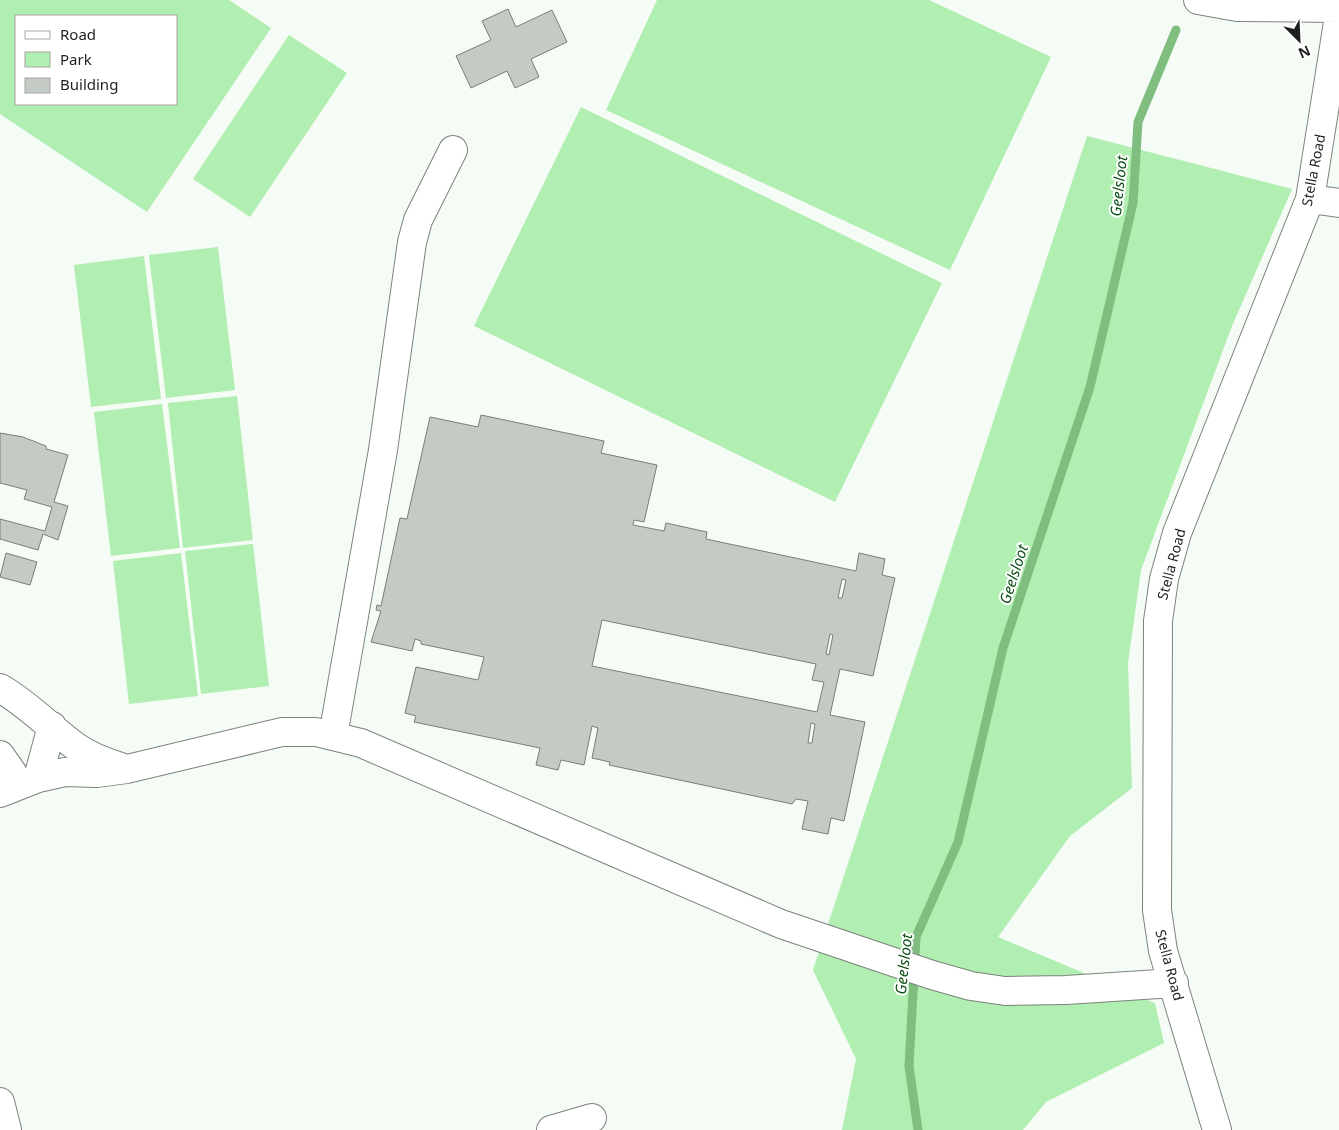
<svg xmlns="http://www.w3.org/2000/svg" width="1339" height="1130" font-family="'Noto Sans',sans-serif">
	<style>
		.green { fill: #b1eeb1; fill-rule: evenodd }
		.lines { fill: none; stroke-linecap: round; stroke-linejoin: round }
		.stream { stroke: #80be80; stroke-width: 9 }
		.building { fill: #c4cac4; stroke: #797e78; fill-rule: evenodd }
		.minor-casing { stroke: #7c827c; stroke-width: 30 }
		.minor { stroke: #fff; stroke-width: 28 }
		.labels { text-anchor: middle; dominant-baseline: central; stroke-width: 4; stroke-linejoin: round; paint-order: stroke }
		.street-label { font-size: 14px; fill: #1e201e; stroke: #fff }
		.water-label { font-size: 15px; font-style: italic; fill: #0a4f14; stroke: #fff }
	</style>
	<rect width="100%" height="100%" fill="#f5fbf5"/>
	<path class="green" d="M0,0H229L271,28L147,212L0,114ZM16,16H176V104H16Z
		M657,0H929L1051,57L950,270L606,110Z
		M289,35L347,73L250,217L193,179Z
		M581,107L942,283L835,502L474,326Z
		M1087,136L1292,189L1232,326L1141,570L1128,663L1132,788L1070,836L998,937L1155,1003L1164,1043L1046,1102L1023,1130H842L856,1059L813,970Z
		M218,247L235,390L166,398L149,255Z
		M144,256L161,399L91,407L74,265Z
		M237,396L253,540L183,548L168,403Z
		M162,404L180,548L111,556L94,412Z
		M253,544L269,686L201,694L185,551Z
		M181,553L198,696L129,704L113,561Z"/>
	<g class="lines">
		<path class="stream" d="M918,1130L909,1066L916,937L958,842L1003,648L1090,387L1133,203L1138,122L1176,30"/>
	</g>
	<path class="building" d="M508,9L516,27L552,10L567,42L531,59L539,77L515,88L507,71L471,88L456,56L491,40L482,21Z
		M481,415L604,441L601,453L657,465L644,522L634,520L633,525L664,531L666,523L707,532L706,539L856,571L859,553L885,559L882,575L895,578L873,676L840,669L830,715L865,722L844,821L831,818L828,834L802,829L808,801L796,799L792,804L609,765L610,762L592,758L598,728L592,726L584,765L561,760L558,770L536,765L540,748L414,722L416,716L405,713L416,667L478,680L484,657L421,644V641L415,639L412,651L371,642L381,611L376,610L377,605L381,606L400,518L407,519L430,417L478,427ZM842,579L846,580L842,598H838ZM602,620L816,664L812,680L824,682L817,712L592,666ZM830,634L833,635L829,655L826,654ZM811,723L815,724L812,743H808Z
		M0,433L23,437L46,446V449L68,455L54,502L68,506L58,540L43,534L38,550L0,539V519L45,531L52,507L24,499L27,490L0,483Z
		M6,553L37,562L30,585L0,577Z"/>
	<g class="lines">
		<defs>
			<path id="minor" d="M1198,0L1237,7L1339,8
				M1310,199L1339,203
				M0,688C28,704 49,727 75,746C89,756 105,762 121,767
				M333,736L383,450L412,242L418,220L453,150
				M0,755L12,772L18,786
				M38,778L65,772L97,773L127,769L282,732H316L361,743L781,924L932,975L971,986L1005,991L1066,990L1174,983
				M0,793L38,778L52,726
				M0,1102L7,1130
				M551,1130L592,1118
				M1217,1130L1163,951L1157,910L1158,621L1164,579L1177,533L1310,199L1339,16"/>
		</defs>
		<use href="#minor" class="minor-casing"/>
		<use href="#minor" class="minor"/>
	</g>
	<g class="labels">
		<g class="street-label">
			<text transform="translate(1313 170) rotate(-79)">Stella Road</text>
			<text transform="translate(1171 564) rotate(-75)">Stella Road</text>
			<text transform="translate(1170 965) rotate(75)">Stella Road</text>
		</g>
		<g class="water-label">
			<text transform="translate(1118 186) rotate(-84)">Geelsloot</text>
			<text transform="translate(1013 574) rotate(-72)">Geelsloot</text>
			<text transform="translate(903 964) rotate(-84)">Geelsloot</text>
		</g>
	</g>
	<rect x="15" y="15" width="162" height="90" fill="#ffffff" stroke="#a5a6a5"/>
	<rect x="25" y="31" width="25" height="8" fill="#ffffff" stroke="#a5a6a5"/>
	<text x="60" y="40" font-size="15" fill="#1e201e">Road</text>
	<rect x="25" y="52" width="25" height="15" fill="#b1eeb1" stroke="#a5a6a5"/>
	<text x="60" y="65" font-size="15" fill="#1e201e">Park</text>
	<rect x="25" y="78" width="25" height="15" fill="#c4cac4" stroke="#a5a6a5"/>
	<text x="60" y="90" font-size="15" fill="#1e201e">Building</text>
	<g transform="translate(1299 40) rotate(156)" stroke="#ffffff" stroke-width="4" paint-order="stroke">
	<path d="M0-4L9 19L0 12L-9 19Z" fill="#1e201e"/>
	<text y="-8" font-size="14" font-weight="bold" text-anchor="middle" fill="#1e201e">N</text>
	</g>
</svg>
